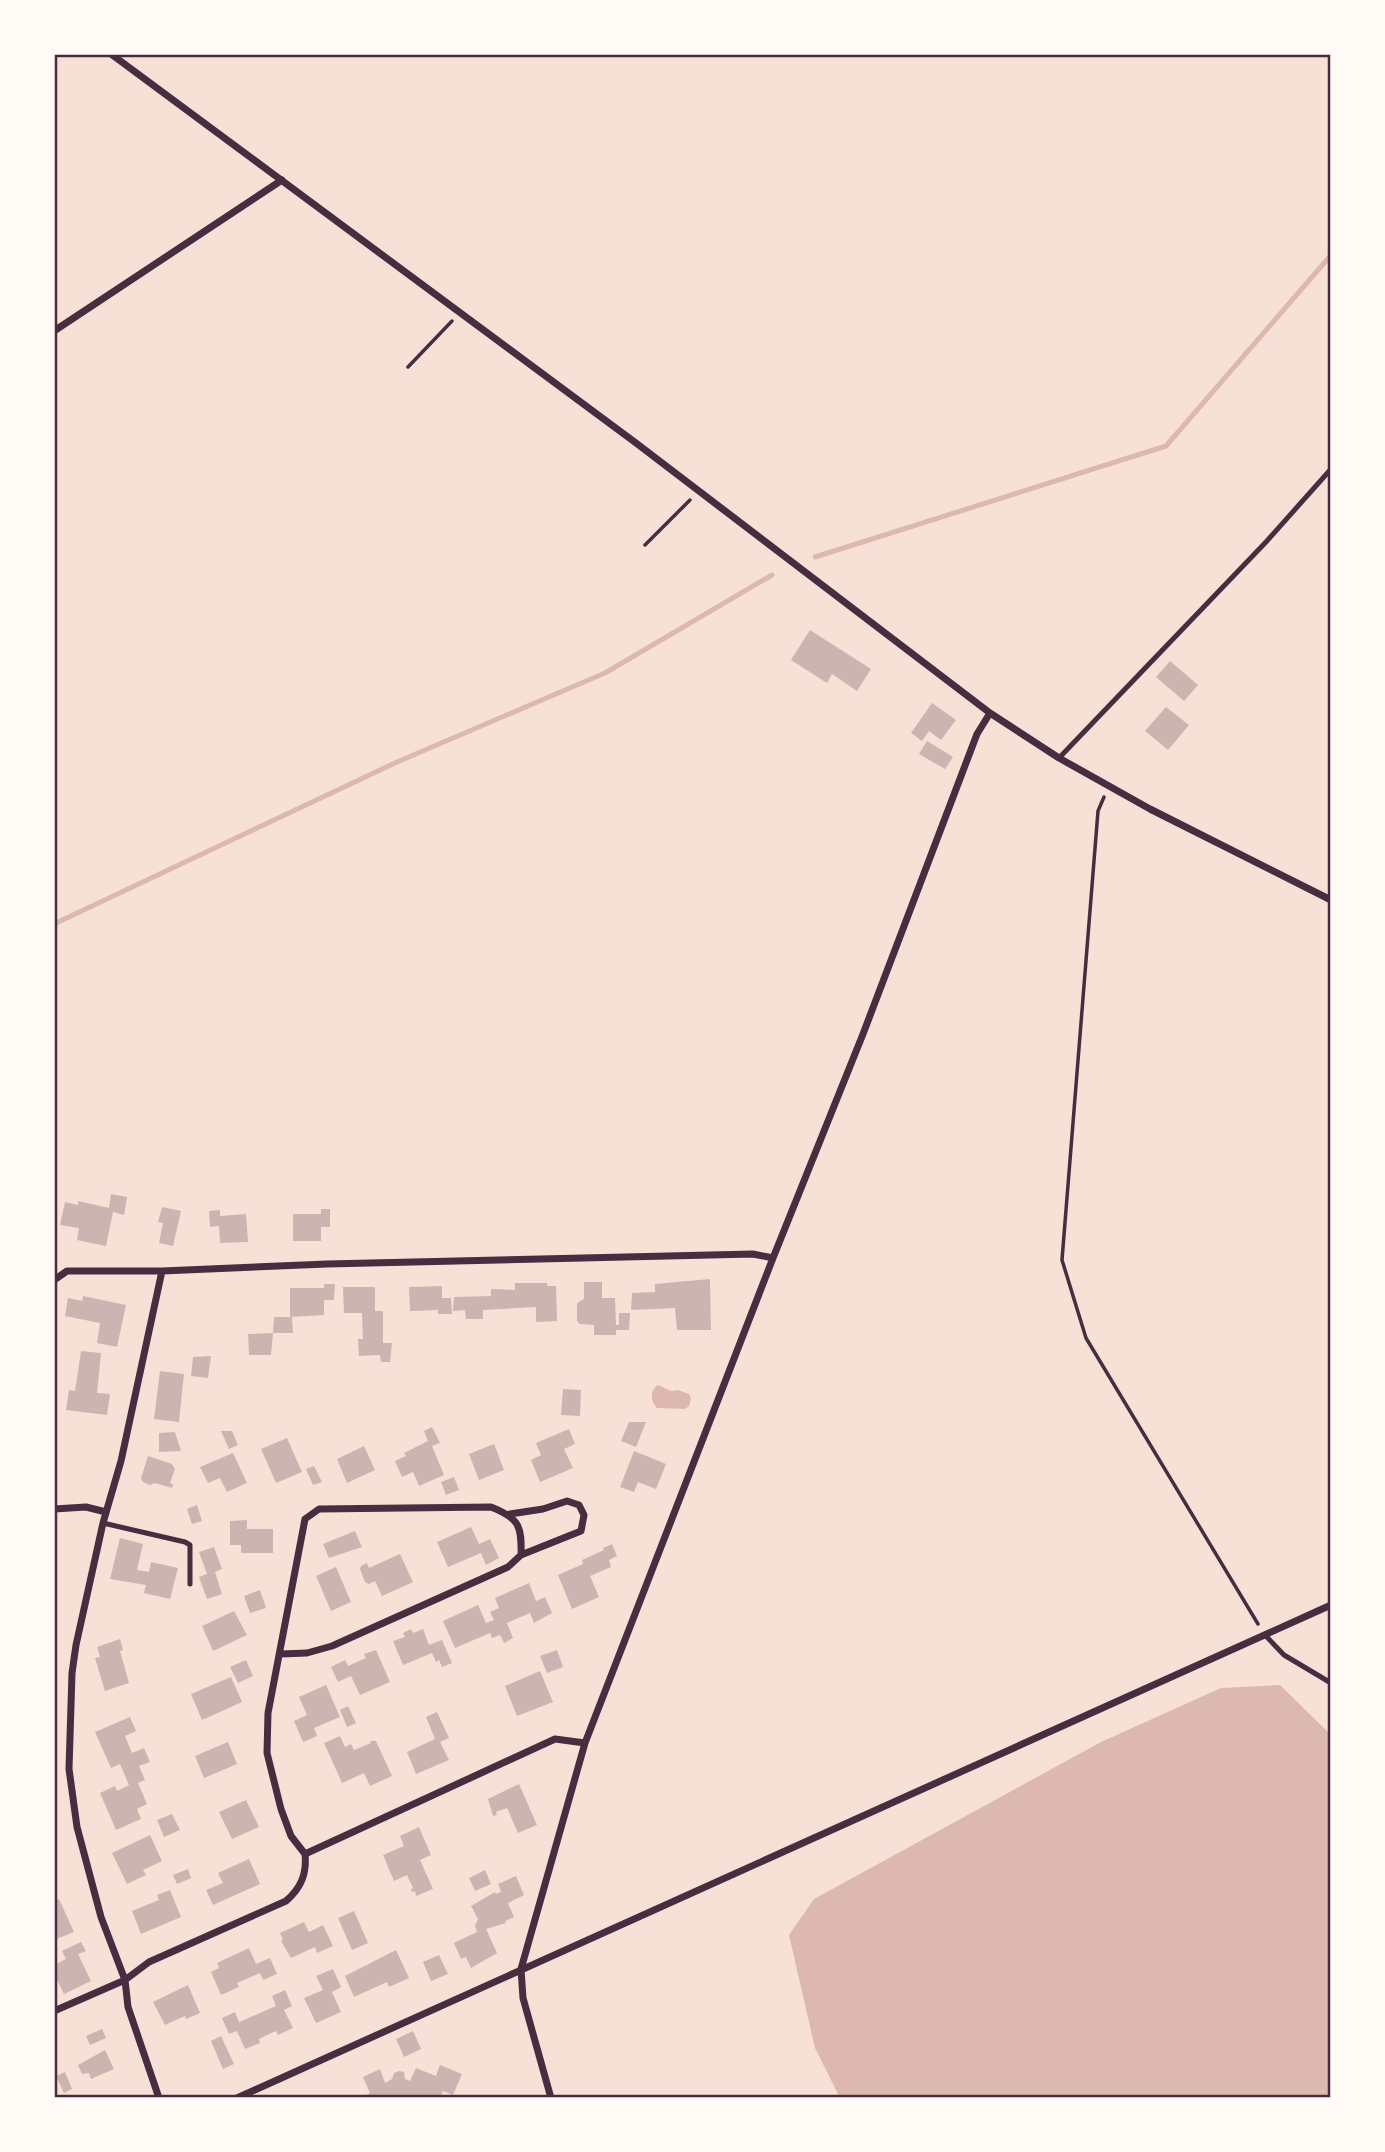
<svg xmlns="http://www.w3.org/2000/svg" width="1385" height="2152" font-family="'Work Sans',sans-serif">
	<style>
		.water { fill: #dcb8b0 }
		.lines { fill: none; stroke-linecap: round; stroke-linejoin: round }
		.stream { stroke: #dcb8b0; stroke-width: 5 }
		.building { fill: #ccb4b1 }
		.path { stroke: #4a2c40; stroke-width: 3.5 }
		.service { stroke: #4a2c40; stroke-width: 5 }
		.minor { stroke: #4a2c40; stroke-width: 7 }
		.neatline { fill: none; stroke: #4a2c40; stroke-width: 2.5 }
	</style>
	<rect width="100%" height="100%" fill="#f7e1d7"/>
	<path class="water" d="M658,1385L671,1391L678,1390L689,1394L691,1398L689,1406L685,1409L657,1408C650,1401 650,1390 658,1385Z
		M1280,1685L1329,1733L1331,1745V2098H840L815,2048L789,1935L814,1899L1101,1742L1221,1688Z"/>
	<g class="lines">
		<path class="stream" d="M815,557L1166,446L1331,255
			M54,924L397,762L605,673L772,575"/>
	</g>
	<path class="building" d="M810,630L871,669L857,691L832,674L827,683L791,660Z
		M1170,661L1198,685L1184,701L1156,677Z
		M932,703L956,720L941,740L929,731L922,741L911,733Z
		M1166,707L1189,725L1168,750L1145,731Z
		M927,741L953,757L945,769L919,754Z
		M111,1194L127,1197L124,1215L113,1212L106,1246L77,1240L79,1228L60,1225L65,1202L78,1205V1201L109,1208Z
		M162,1207L181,1211L173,1246L159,1243L163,1223L158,1222Z
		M321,1209H330V1227H321V1241H293V1214H321Z
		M220,1210V1216L246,1214L248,1242L220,1243L219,1226L210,1227L209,1211Z
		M710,1279L711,1330H677L675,1308L631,1310L632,1293L655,1292V1284Z
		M584,1282H602V1298H615L616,1325H619V1313H630L629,1330H616V1335H594V1325L580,1324L577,1321V1303L584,1299Z
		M515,1283H547V1286H556L557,1321L536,1322V1307L483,1310V1319H466L465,1310L453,1311L454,1297L491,1296V1289L515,1290Z
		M324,1284H335L334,1300H324V1315L290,1317V1288H324Z
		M442,1286V1298H451L452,1314H438V1310L410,1311L409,1287Z
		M343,1287H375V1311H383V1343H392L390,1362H381L380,1355L359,1356L358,1339H363L362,1313H344Z
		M83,1296L126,1305L117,1347L97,1343L100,1323L65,1316L68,1298L82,1301Z
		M274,1317H292L293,1333H273L271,1355H249L248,1334L273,1333Z
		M81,1351L101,1353L97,1393L110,1394L107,1415L66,1410L69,1390L75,1391Z
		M211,1356L208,1378L191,1376L193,1357Z
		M160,1371L184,1374L179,1422L154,1419Z
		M563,1389L581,1390L580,1416L561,1415Z
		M629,1422H646L636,1447L621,1441Z
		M432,1427L440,1443L432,1446L444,1475L419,1486L413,1472L402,1477L395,1461L406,1456L404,1453L428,1441L424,1431Z
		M569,1429L575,1444L564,1449L573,1468L540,1482L531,1460L541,1455L536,1443Z
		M221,1431H232L238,1445L229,1449Z
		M175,1432L181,1451L159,1452V1433Z
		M287,1438L302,1472L276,1483L261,1449Z
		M494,1444L504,1470L479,1480L469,1454Z
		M364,1446L375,1470L347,1483L337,1459Z
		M634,1451L666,1464L656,1489L638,1482L634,1492L620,1487Z
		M233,1453L247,1483L227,1492L220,1478L208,1483L200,1467Z
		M148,1456L172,1464L175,1469L170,1483L173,1484L172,1488L155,1483L150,1485L143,1482L141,1478Z
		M314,1466L322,1482L313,1485L306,1469Z
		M454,1477L459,1490L446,1495L441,1482Z
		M197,1505L202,1521L192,1524L187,1509Z
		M247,1520V1529H273V1553H241V1545H230V1521Z
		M471,1527L479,1544L490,1539L499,1558L486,1565L481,1553L448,1567L437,1542Z
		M355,1531L362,1547L329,1558L323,1544Z
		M120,1538L143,1544L137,1570L149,1572L151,1562L178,1568L170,1599L144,1593L146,1585L110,1579Z
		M612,1544L617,1556L609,1560L611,1567L590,1576L599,1597L572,1609L558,1575L583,1564L582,1560L604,1550L603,1548Z
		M214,1547L222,1569L215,1572L222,1594L207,1599L199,1577L207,1574L199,1552Z
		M400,1554L413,1582L382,1596L375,1581L369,1584L365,1582L360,1569L361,1566L367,1563L369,1568Z
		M336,1567L351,1602L331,1611L316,1576Z
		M529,1583L536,1601L545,1597L552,1613L534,1623L530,1613L507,1623L513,1638L504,1643L500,1635L492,1638L490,1633L455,1648L443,1621L478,1605L486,1623L494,1620L490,1612L499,1608L495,1598Z
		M260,1590L266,1608L250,1613L244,1596Z
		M234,1611L247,1635L213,1651L202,1626Z
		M411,1629L413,1633L423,1629L429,1645L442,1640L452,1663L442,1667L439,1660L436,1662L432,1653L403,1665L393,1641L405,1637L403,1633Z
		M120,1639L123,1650L120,1651L129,1683L105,1691L95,1658L100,1657L97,1647Z
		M376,1650L390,1682L360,1695L351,1676L338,1682L331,1667L345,1660L348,1666L366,1658L364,1654Z
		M557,1650L563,1667L547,1673L540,1656Z
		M246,1660L253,1676L238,1683L230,1667Z
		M540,1671L553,1702L517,1716L505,1686Z
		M231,1677L242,1702L202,1720L191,1694Z
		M326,1685L340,1717L314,1728L317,1736L303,1742L294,1721L307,1715L299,1697Z
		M348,1706L356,1723L347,1727L340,1710Z
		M437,1712L449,1738L440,1742L449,1760L416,1774L407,1752L435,1739L426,1717Z
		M130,1717L136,1731L125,1736L132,1753L144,1748L150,1762L139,1766L145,1780L138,1783L147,1804L137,1809L141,1819L116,1830L100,1793L115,1786L117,1791L129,1785L120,1764L111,1768L95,1732Z
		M340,1736L345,1747L351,1744L354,1750L371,1743L370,1741H376L392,1776L370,1786L364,1773L342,1783L324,1743Z
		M228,1742L237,1764L204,1778L195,1756Z
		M519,1784L537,1825L518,1833L507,1808L496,1812L497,1815L493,1816L488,1799Z
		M246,1800L259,1827L232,1839L219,1812Z
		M172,1814L180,1830L164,1837L157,1820Z
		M419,1827L431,1855L420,1860L433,1889L416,1896L415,1891L412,1892L411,1889L413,1888L407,1875L394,1881L383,1855L404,1846L400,1836Z
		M150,1835L162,1861L143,1870L146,1875L127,1884L112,1853Z
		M249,1859L260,1884L213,1905L206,1890L223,1883L218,1873Z
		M188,1869L191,1878L177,1884L173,1875Z
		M485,1870L491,1884L475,1891L469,1878Z
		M516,1876L524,1895L508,1903L514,1917L505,1921L506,1923L486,1929L497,1953L471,1968L466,1957L461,1959L454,1943L477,1932L475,1926L478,1919L471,1906L495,1892L496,1894L501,1892L498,1884Z
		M170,1890L181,1917L141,1934L132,1911L159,1900L157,1895Z
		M59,1899L74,1932L54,1940V1901Z
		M354,1911L368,1943L352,1950L338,1918Z
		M304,1922L309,1932L323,1925L333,1946L317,1953L315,1947L291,1958L281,1941L283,1940L280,1933Z
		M81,1942L86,1951L78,1954L91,1981L64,1994L54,1974V1965L66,1959L62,1951Z
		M249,1948L256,1964L270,1958L277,1974L263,1980L260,1973L237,1983L239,1987L221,1995L211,1972L219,1968L217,1963Z
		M396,1950L409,1978L389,1987L387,1982L354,1997L345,1976Z
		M439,1955L448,1974L431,1981L423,1962Z
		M333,1969L341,1987L332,1992L341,2012L316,2023L304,1998L323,1990L316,1976Z
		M188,1985L200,2013L186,2019L185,2016L165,2025L153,2002Z
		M285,1990L292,2006L284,2010L293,2028L278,2035L276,2031L267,2035L259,2039L260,2043L245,2049L237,2031L229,2034L222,2018L235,2012L239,2022L276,2006L272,1996Z
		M102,2029L106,2038L90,2045L86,2036Z
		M413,2031L421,2049L404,2057L396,2039Z
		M221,2036L234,2064L223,2069L211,2041Z
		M105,2050L114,2069L91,2079L89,2073L82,2074L78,2065Z
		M440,2065L462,2074L453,2095L443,2091L440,2098H360L370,2093L363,2077L380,2069L385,2083L392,2079L394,2073L399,2071L404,2072L405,2079L410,2081L416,2068L436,2076Z
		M65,2072L72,2089L64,2093L56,2076Z"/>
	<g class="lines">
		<path class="path" d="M408,367L452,321
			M645,545L690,500
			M1104,797L1098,811L1062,1260L1086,1338L1258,1624"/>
		<path class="service" d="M1059,758L1266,542L1331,469
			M103,1523L185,1542L190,1545V1584
			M1265,1635L1284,1655L1331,1683"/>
		<path class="minor" d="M111,54L636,443L990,713L1059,758L1150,809L1331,900
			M54,331L282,180
			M54,1280L67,1271H162L327,1264L753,1254L773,1258
			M54,1509L86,1507L106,1512
			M510,1514L543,1509L567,1501L579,1505L584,1515L581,1531L521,1555
			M281,1654L307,1653L332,1646L508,1567L521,1555C522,1526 519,1518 491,1507L319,1509L305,1519L268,1713L267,1753L281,1809L291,1836L305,1854
			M54,2011L125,1980L149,1962L286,1901C301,1888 307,1874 305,1854L555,1739L585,1743
			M159,2098L128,2007L125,1980L101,1917L77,1827L69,1769L72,1673L76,1645L103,1523L121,1461L162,1271
			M237,2098L1331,1605
			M551,2098L523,1998L521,1969L585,1743L773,1258L863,1034L977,734L990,713"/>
	</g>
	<rect width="1385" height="2152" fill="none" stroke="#fffaf5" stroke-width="112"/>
	<rect x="56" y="56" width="1273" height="2040" class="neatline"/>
</svg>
